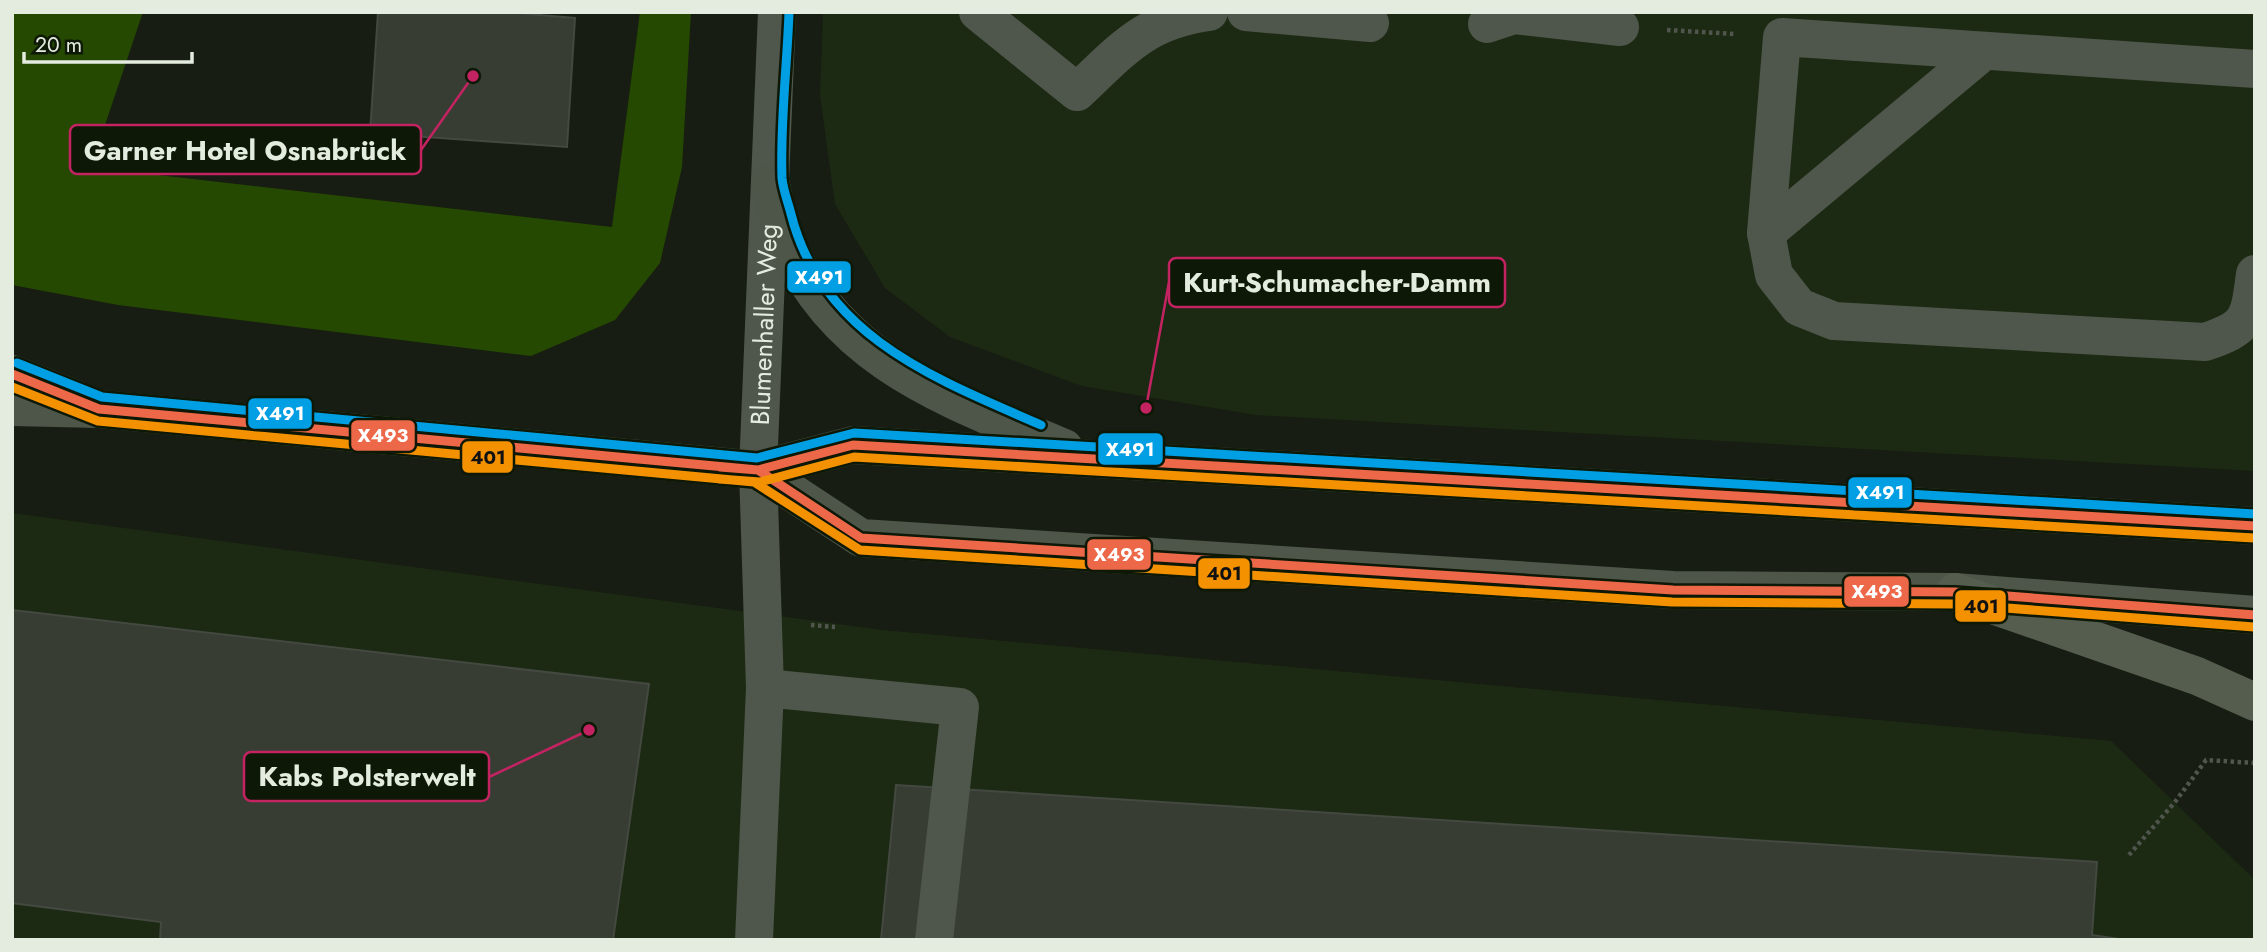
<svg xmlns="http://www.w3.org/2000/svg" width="2267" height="952" font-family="Jost,sans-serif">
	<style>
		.built { fill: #1c2a13 }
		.forest { fill: #264902 }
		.building { fill: #383d34; stroke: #434840; stroke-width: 2 }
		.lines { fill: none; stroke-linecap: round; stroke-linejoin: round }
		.path { stroke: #50554d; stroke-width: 4.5; stroke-dasharray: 3.5 3.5; stroke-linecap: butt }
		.minor { stroke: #4f564b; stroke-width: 38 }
		.major { stroke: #4e5649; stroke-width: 38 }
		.highway { stroke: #545d4e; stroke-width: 38 }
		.bus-1-casing { stroke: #0d1806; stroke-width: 14 }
		.bus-2-casing { stroke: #0d1806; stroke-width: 14 }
		.bus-3-casing { stroke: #0d1806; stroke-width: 14 }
		.bus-1 { stroke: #ed6849; stroke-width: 9 }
		.bus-2 { stroke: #f39100; stroke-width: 9 }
		.bus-3 { stroke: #009ee3; stroke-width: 9 }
		.labels { text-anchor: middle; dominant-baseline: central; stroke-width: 5; stroke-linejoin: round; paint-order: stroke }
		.street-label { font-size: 26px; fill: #e4ecdf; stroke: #0d1806 }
		.leader { fill: none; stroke: #c42362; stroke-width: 2.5 }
		.callout-dot { fill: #c42362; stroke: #0d1806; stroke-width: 2.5 }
		.callout { fill: #0d1806; stroke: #c42362; stroke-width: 2.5 }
		.callout-label { font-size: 28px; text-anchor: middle; font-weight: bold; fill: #e4ecdf }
		.line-badge { stroke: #0d1806; stroke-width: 2.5 }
		.badge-label { font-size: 19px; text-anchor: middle; font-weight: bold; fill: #fff }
		.pale-badge-label { font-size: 19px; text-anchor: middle; font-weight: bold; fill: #111 }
	</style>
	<rect width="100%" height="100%" fill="#171d12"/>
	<path class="built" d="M823,12H2255V471L1256,415L1082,386L950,337L885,288L835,204L820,95Z
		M12,513L882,630L2111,741L2255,880V940H12Z"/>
	<path class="forest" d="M12,12H143L103,131L132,172L612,227L640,12H691L682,167L660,263L615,320L531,356L118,305L12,285Z"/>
	<path class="building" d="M378,12H505L575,18L567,147L370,133Z
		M12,610L649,684L613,940H160L161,922L12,903Z
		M896,785L2097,862L2092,935L2126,940H881Z"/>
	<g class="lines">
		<path class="path" d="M1667,30L1735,34
			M811,625L835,627
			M2129,855L2175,802L2206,760L2255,763"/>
		<g class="minor">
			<path d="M978,12L1077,92C1123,49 1144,21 1209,12"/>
			<path d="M1246,12L1370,23"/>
			<path d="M1487,24L1514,15L1620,27"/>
			<path d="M2255,69L1782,37L1766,233L1774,275L1799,307L1834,321L2205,342C2250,327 2249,318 2255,274"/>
			<path d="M1766,233L1984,51"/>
			<path d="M765,688L960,707L934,940"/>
			<path id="s1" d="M754,940L765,688L758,470L777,12"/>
		</g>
		<path class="major" d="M770,181C775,201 778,224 786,242C839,364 951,399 1064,448
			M12,374L77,400
			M12,407L99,409L758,470L853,445L2255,526
			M758,470L861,538L1673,590L1955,592L2255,615"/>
		<path class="highway" d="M1955,592L2197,676L2255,702"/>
		<defs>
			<path id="bus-1" d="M12,374L99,409L758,470L861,538L1673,590L1955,592L2255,615
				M720,467L758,470L853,445L2255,526"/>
			<path id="bus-2" d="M12,387L98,421L754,482L860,550L1672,602L1954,604L2254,627
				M719,479L760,482L854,457L2254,538"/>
			<path id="bus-3" d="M789,13C787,67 780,123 782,178C783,190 788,202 791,214C822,337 936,379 1041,425
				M17,363L102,397L757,458L854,433L2255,514"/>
		</defs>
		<use href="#bus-1" class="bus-1-casing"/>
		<use href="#bus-2" class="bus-2-casing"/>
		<use href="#bus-3" class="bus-3-casing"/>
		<use href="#bus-1" class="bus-1"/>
		<use href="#bus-2" class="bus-2"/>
		<use href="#bus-3" class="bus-3"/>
	</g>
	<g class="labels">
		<g class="street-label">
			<text stroke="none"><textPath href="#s1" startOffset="616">Blumenhaller Weg</textPath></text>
		</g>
	</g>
	<path class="leader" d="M473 76L421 150M1146 408L1169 282M589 730L489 777"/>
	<g class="callout-dot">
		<circle cx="473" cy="76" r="7"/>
		<circle cx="1146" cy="408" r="7"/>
		<circle cx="589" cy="730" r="7"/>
	</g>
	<g class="callout">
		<rect x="70" y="125" width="351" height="49" rx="7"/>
		<rect x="1169" y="258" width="336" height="49" rx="7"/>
		<rect x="244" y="752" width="245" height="49" rx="7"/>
	</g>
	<g class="callout-label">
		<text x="245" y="160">Garner Hotel Osnabrück</text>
		<text x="1337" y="292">Kurt-Schumacher-Damm</text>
		<text x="367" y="786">Kabs Polsterwelt</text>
	</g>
	<g class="line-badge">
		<rect x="786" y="260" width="66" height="34" rx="7" fill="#009ee3"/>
		<rect x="247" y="397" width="66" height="33" rx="7" fill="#009ee3"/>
		<rect x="350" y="419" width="66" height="33" rx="7" fill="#ed6849"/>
		<rect x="1097" y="432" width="67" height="34" rx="7" fill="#009ee3"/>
		<rect x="461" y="440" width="53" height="34" rx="7" fill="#f39100"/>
		<rect x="1847" y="476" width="66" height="33" rx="7" fill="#009ee3"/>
		<rect x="1086" y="538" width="66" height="33" rx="7" fill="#ed6849"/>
		<rect x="1197" y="557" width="54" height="33" rx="7" fill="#f39100"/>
		<rect x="1843" y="575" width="67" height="33" rx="7" fill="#ed6849"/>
		<rect x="1954" y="589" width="53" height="34" rx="7" fill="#f39100"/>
	</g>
	<g class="badge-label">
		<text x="819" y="284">X491</text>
		<text x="280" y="420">X491</text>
		<text x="383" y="442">X493</text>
		<text x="1130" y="456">X491</text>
		<text x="1880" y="499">X491</text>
		<text x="1119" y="561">X493</text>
		<text x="1877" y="598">X493</text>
	</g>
	<g class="pale-badge-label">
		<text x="488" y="464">401</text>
		<text x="1224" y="580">401</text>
		<text x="1981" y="613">401</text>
	</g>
	<rect width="2267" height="952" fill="none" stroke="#e4ecdf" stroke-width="28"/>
	<path d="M24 52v10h168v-10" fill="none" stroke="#e4ecdf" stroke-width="3.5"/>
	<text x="35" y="52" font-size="21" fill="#e4ecdf" stroke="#0d1806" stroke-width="5" paint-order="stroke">20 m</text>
</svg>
